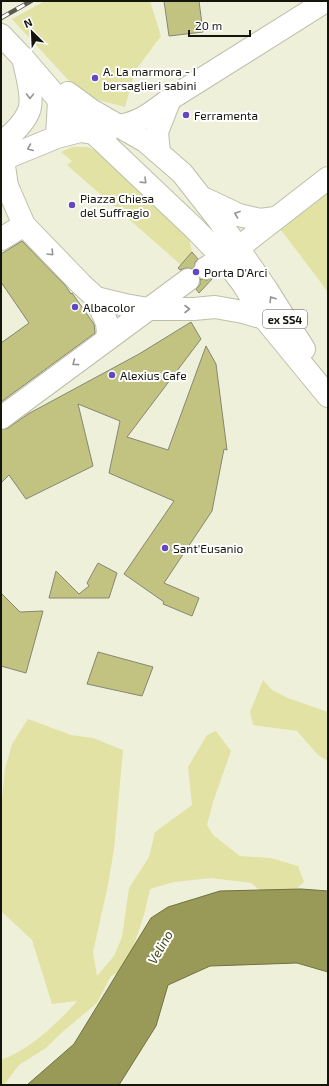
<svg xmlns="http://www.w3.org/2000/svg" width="329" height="1086" font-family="'Exo 2',sans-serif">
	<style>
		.green { fill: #e1e2a4 }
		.water { fill: #999958; stroke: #717142 }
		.building { fill: #c2c380; stroke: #868773 }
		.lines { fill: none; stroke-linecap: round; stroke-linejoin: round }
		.minor-casing { stroke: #bebfaa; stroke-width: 24 }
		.major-casing { stroke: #bebfaa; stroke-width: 24 }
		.minor { stroke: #fff; stroke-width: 22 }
		.major { stroke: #fff; stroke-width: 22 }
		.rail-casing { stroke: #5b5c4f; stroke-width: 4.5 }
		.rail { stroke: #fff; stroke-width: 3; stroke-dasharray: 9; stroke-linecap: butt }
		.oneway { stroke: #959692 }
		.poi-dot { fill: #6448c1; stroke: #fff; stroke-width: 1.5 }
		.labels { text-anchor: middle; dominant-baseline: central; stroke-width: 4; stroke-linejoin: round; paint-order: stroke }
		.shield { fill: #fff; stroke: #5a5b56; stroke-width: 1 }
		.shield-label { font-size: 11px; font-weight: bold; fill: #14150d }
		.poi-label { font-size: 12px; fill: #14150d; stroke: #fff; text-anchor: start }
		.water-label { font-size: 13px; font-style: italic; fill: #474714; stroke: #fff }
	</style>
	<rect width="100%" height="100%" fill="#eff0da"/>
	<path class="green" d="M45,1H150L161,36L135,71L125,107L83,96L12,19Z
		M72,147H88L104,155L188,234L192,252L181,265L67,165L72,161L61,152Z
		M328,190V292L278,226Z
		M263,680L272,690L288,698L328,712V761L318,755L297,731L253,725L250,712Z
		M28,719L71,735L93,738L123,750L114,849L108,885L93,952L97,976L114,956L122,937L129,888L149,857L155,832L192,805L188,767L207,735L216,731L231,751L213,802L207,825L213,835L240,856L271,858L298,866L304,882L283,901L258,889L251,883L211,878L174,882L150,889L144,915L126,969L111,976L97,1003L60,1034L46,1048L19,1065L4,1085H1V1060C29,1050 57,1024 77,1001L52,1004L32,940L1,911V809L5,769L12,744Z"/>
	<path class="water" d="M301,889L328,891V972L297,963L210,966L168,985L156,1026L119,1085H27L74,1044L151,918L168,907L220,891Z"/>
	<path class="building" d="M164,1H199L203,32L169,36Z
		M22,241L65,285L71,294L72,293L94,324L95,332V333L1,402V343L29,323L1,282V254Z
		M192,252L198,259L195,262L194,269L186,268L180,270L178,268Z
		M213,278L199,293L196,289L200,285V279L207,280Z
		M191,322L201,339L127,437L168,450L206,346L216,364L227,450L224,449L212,511L164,583L199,598L192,616L163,604L164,602L124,574L174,501L109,473L120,421L78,404L93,466L26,499L9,475L1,483V430L8,428L28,414L139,354Z
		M98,563L117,573L109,598H49L56,571L79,594L89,586L87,583Z
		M1,593L20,612L43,611L26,673L1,666Z
		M98,652L153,667L142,696L87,684Z"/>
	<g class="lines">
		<defs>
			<path id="minor" d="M120,126C143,121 151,113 170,99L326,1
				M57,137L59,100
				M1,143C10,136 23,124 28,113C35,100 26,72 23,58
				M159,153L157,132L170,99
				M3,159L7,186L24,225L81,284L96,298L107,323L108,333L106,339
				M1,160L57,137L80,131L106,135
				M1,239L24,225
				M206,268L238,248
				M96,298L125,305L148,309H194L215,307L243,312L264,318
				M1,418L188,280"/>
			<path id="major" d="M1,35L23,58L59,100L194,228L225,260L243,284L264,318L328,396
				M68,93L91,110L145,141L182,173L218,219L267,290L304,349
				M205,199L239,215L260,220L275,218
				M235,261V254L238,248L328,178"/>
		</defs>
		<use href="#minor" class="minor-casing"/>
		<use href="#major" class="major-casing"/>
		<use href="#minor" class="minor"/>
		<use href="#major" class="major"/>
		<defs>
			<path id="rail" d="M1,18L31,1"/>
		</defs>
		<use href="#rail" class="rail-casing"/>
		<use href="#rail" class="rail"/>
	</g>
	<defs><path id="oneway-chevron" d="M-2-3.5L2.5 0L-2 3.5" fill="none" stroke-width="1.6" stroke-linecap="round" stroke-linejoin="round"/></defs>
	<g class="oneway">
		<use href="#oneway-chevron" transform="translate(30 96) rotate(91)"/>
		<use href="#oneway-chevron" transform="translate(30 148) rotate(157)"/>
		<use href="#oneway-chevron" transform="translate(144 181) rotate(44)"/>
		<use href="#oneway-chevron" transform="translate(237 214) rotate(-160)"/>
		<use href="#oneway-chevron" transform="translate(51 253) rotate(46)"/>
		<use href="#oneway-chevron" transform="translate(272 299) rotate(-122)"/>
		<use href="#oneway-chevron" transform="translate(187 309)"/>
		<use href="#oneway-chevron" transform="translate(75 363) rotate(143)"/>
	</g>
	<g class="poi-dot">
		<circle cx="95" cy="78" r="4"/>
		<circle cx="186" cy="115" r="4"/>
		<circle cx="72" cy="205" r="4"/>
		<circle cx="196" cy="272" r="4"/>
		<circle cx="75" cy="307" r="4"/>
		<circle cx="112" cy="375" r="4"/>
		<circle cx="165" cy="548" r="4"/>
	</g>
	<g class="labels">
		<rect class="shield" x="263" y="310" width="44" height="18" rx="3"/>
		<g class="shield-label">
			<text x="285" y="319">ex SS4</text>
		</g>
		<g class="poi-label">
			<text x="103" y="71">A. La marmora - I<tspan x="103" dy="14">bersaglieri sabini</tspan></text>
			<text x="194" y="115">Ferramenta</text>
			<text x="80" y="198">Piazza Chiesa<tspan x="80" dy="14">del Suffragio</tspan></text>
			<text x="204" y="272">Porta D'Arci</text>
			<text x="83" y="307">Albacolor</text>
			<text x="120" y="375">Alexius Cafe</text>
			<text x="173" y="548">Sant'Eusanio</text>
		</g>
		<g class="water-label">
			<text transform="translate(160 947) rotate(-60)">Velino</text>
		</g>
	</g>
	<rect width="329" height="1086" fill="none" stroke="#14150d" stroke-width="4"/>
	<g transform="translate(32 32) rotate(336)" stroke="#ffffff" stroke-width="3" paint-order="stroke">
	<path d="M0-3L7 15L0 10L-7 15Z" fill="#14150d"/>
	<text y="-6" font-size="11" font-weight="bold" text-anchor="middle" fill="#14150d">N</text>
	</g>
	<path d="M189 30v6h61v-6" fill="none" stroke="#14150d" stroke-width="2"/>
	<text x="195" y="30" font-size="12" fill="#14150d" stroke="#ffffff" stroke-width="3" paint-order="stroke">20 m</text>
</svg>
